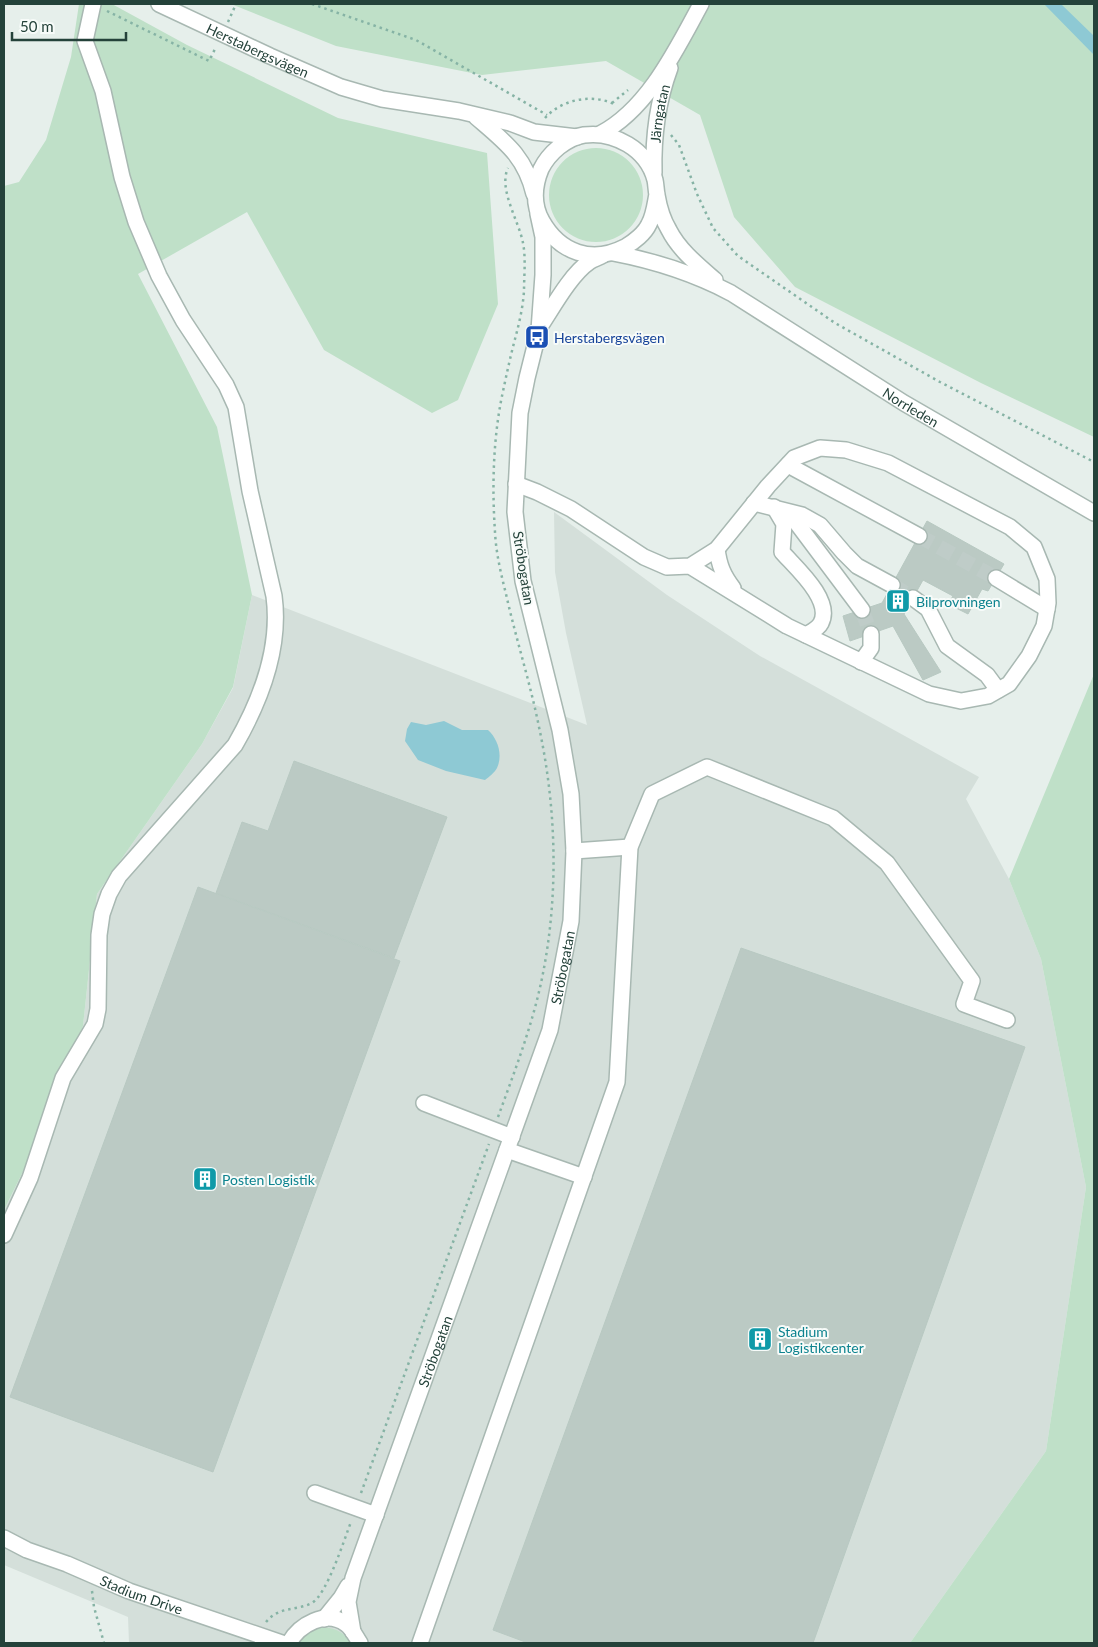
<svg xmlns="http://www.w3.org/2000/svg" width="1098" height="1647" font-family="Lato,sans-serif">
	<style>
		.built { fill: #d4dfda }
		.green { fill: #bfe0c8 }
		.water { fill: #8ec9d4 }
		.building { fill: #bbcac4; stroke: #b8c9c2 }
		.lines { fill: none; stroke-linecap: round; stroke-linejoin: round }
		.minor-tunnel { stroke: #bfccc8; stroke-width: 15; stroke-dasharray: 15 8; stroke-linecap: butt }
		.minor-casing { stroke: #a8b8b2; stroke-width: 18 }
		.path { stroke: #86b3a5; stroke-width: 2.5; stroke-dasharray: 2.5 4; stroke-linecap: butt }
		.minor { stroke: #fff; stroke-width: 15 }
		.labels { text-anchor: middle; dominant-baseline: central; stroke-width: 4; stroke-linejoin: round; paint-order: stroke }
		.street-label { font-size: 14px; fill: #24423a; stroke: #f7fbf9 }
		.transit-label { font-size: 14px; fill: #164399; stroke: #f7fbf9; text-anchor: start }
		.culture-label { font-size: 14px; fill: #0d838f; stroke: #f7fbf9; text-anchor: start }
	</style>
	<rect width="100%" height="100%" fill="#e6efeb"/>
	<path class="built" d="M554,512L667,595L760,656L979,777L966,799L1009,879L1041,959L1086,1187L1046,1451L910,1643H129L128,1617L4,1565V1210L43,1131L83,1026L97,894L202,744L233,688L252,595L587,725L566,633L555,572Z"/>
	<path class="green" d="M79,4H112L187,45L338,118L487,153L498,304L458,400L432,413L324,350L247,212L138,274L217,427L252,595L233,687L202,744L97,894L83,1026L43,1131L4,1210V186L19,182L46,140L71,57Z
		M231,4H1094V437L981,383L795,287L734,217L700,115L606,61L482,75L336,46Z
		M549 195a47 47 0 1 1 94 0a47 47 0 1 1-94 0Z
		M1094,674V1643H910L1046,1451L1086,1187L1041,959L1009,879Z
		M324,1627C337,1629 344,1632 351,1643H298C305,1633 312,1629 324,1627Z"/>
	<path class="water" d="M1044,4H1061L1094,36V55Z
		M444,721L462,730H488C498,739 503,755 497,768C495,772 489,777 485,780L446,771L418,760L405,741L407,729L411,722L426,725Z"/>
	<path class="building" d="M927,521L1004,564L988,591L982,589L968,614L948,604L953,596L923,580L904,614L941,672L923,680L893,626L850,641L843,616L882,603Z
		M294,761L447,817L394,958L216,893L242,822L268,831Z
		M198,887L400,961L213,1472L10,1397Z
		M741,948L1025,1047L813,1643H528L493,1630Z"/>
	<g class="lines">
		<path class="minor-tunnel" d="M919,536L996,578
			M892,585L913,598
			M862,610L871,634"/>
		<defs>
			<g id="minor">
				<path id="s1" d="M159,4L270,56L341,87L382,99L459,111L510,123L534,132L577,137"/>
				<path d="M476,117C505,142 525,156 534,194"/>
				<path d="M600,134C648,109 676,50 701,4"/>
				<path id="s2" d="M654,173C653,137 657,103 670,68"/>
				<path d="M657,194C655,204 654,215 649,224C645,233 634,242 625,247C592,264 560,253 542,221C533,205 534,186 541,169C549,153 566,138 584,135C614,131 647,149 655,180C656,184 656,190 657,195C659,207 663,220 669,230C679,250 699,266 715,280"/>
				<path id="s3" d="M613,253C655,261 693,273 731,293L904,403L1094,513"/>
				<path d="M539,328C552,309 570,275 589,262C593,259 598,258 603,255"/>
				<path d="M788,465L919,536"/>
				<path d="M516,484L537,492L571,509L644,557L667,567L690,566L717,549L768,486L794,458L820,448L846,450L888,463L1010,527L1034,547L1047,579L1048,603L1044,626L1029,656L1009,684L988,696L961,701L929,694L787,626L690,566"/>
				<path d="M754,503L802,515L820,525L844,553L857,566L892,585"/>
				<path d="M774,507L784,524L782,552C796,568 833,600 821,623C818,629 811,632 806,635"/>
				<path d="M784,513L793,518L862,610"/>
				<path d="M717,549C719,565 723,575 733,588"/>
				<path d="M996,578L1047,609"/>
				<path d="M913,598L928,609L947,646L987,675L998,690"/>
				<path d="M861,662L871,648V634"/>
				<path d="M574,851L630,847"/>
				<path d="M424,1103L512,1137"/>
				<path d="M507,1150L584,1177"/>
				<path d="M4,1235L30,1178L63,1078L95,1024L98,1009L99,935L102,914L109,894L119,876L235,745C261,700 281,648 274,596L250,491L236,407L226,385L183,320L159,276L136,222L122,177L103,91L85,41L93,4"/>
				<path d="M315,1493L376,1515"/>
				<path id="s4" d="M4,1538L27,1550L67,1564L129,1591L282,1643"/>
				<path d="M324,1619L341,1598L348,1586"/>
				<path id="s5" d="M353,1632L348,1602L353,1578L550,1030L571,921L574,851L571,794L560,730L523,581L515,512L520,413L527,378L539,330L543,275V237L538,214"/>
				<path d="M289,1643C299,1625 326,1609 346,1624C352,1628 356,1637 360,1643"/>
				<path d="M420,1643L617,1082L630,847L652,794L707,767L833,818L887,863L972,981L964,1004L1007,1020"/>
			</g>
		</defs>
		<use href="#minor" class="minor-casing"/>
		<path class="path" d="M312,4L416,40L547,115
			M107,11L209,61L216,47
			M228,22L236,4
			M612,103L628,90
			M545,118C562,99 593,93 616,105
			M671,135L679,145L697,194L713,228L738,256L835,323L940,382L1094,462
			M498,1117C514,1073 531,1029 541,983C559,899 557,811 539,727C530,682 516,639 506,594C501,574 496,553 495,532C492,488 493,440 502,396C506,377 510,358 515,339C519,324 523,307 524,291C524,276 526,258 523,243C519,221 498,189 508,168
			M361,1493L489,1144
			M92,1591L94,1607L104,1643
			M266,1622C279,1606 296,1611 312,1603C327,1594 344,1540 351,1522"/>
		<use href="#minor" class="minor"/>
	</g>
	<defs>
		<symbol id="bus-square" viewBox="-11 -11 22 22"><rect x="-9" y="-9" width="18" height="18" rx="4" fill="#1a4fb4" stroke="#f7fbf9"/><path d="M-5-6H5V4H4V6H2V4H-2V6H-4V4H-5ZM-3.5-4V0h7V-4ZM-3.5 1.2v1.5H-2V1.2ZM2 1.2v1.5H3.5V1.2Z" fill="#fff"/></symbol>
		<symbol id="building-square" viewBox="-11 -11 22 22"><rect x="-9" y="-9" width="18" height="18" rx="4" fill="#0f9aa8" stroke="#f7fbf9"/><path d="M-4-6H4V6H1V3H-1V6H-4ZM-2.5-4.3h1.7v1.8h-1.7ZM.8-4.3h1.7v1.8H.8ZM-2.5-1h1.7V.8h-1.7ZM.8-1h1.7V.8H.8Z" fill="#fff"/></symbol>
	</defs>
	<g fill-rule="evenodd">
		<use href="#bus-square" x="523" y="323" width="28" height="28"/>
		<use href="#building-square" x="884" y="587" width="28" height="28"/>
		<use href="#building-square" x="191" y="1165" width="28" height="28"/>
		<use href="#building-square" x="746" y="1325" width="28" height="28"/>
	</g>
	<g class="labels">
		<g class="street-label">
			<text stroke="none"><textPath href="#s1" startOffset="109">Herstabergsvägen</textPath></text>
			<text stroke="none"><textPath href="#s2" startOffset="60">Järngatan</textPath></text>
			<text stroke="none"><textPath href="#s3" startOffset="338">Norrleden</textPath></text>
			<text transform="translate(524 568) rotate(81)">Ströbogatan</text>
			<text stroke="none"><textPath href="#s5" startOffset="701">Ströbogatan</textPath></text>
			<text stroke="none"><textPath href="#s5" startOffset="296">Ströbogatan</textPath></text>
			<text stroke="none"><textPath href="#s4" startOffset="149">Stadium Drive</textPath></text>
		</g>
		<g class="transit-label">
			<text x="554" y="337">Herstabergsvägen</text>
		</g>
		<g class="culture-label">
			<text x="916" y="601">Bilprovningen</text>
			<text x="222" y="1179">Posten Logistik</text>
			<text x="778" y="1331">Stadium<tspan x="778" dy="16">Logistikcenter</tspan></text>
		</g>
	</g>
	<rect width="1098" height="1647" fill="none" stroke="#24423a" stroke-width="10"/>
	<path d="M12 32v8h114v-8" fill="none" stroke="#24423a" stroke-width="2.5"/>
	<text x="20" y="32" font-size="15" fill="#24423a" stroke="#f7fbf9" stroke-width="4" paint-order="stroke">50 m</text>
</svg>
